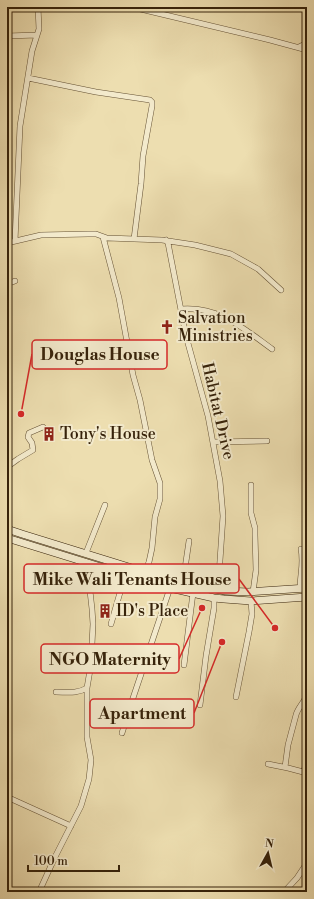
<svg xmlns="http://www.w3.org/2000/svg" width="314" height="899" font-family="'Libre Bodoni',serif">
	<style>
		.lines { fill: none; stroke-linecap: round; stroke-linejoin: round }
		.street-casing { stroke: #645134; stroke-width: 6 }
		.secondary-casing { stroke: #36220a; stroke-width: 8 }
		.street { stroke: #f3eacc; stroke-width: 5 }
		.secondary { stroke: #f3eacc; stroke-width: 7 }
		.labels { text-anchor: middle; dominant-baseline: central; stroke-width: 4; stroke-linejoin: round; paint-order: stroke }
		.poi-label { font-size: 16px; fill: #36220a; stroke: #f3eacc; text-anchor: start }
		.street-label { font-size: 16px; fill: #36220a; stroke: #f3eacc }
		.leader { fill: none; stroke: #d62828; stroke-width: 1.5 }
		.callout-dot { fill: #d62828; stroke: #f3eacc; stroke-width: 1.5 }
		.callout { fill: #f3eacc; stroke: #d62828; stroke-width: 1.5 }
		.callout-label { font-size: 17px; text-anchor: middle; font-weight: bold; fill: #36220a }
	</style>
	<rect width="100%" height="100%" fill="#eddeb0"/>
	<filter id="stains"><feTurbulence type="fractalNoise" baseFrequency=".005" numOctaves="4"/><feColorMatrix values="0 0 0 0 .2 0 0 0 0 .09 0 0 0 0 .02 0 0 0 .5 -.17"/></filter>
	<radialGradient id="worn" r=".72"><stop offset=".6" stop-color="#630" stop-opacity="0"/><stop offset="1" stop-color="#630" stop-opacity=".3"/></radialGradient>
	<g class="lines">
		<defs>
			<path id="street" d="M132,7L270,40L307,50
				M7,36L37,35
				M299,47L307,43
				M28,78L96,92L150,100L152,102V106L143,156L141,184L134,239
				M103,237L119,298L133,375L140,400L152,460L160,483V499L155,517L152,548L149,562L145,572
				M166,240L168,243L186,336L208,416L220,481L223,516L218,590
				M15,241L20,126L32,51L39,29L38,7
				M7,243L41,235L88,234H96L107,238L162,240L195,245L231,254L258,269L281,290
				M7,284L15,281
				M181,309C219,306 243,328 272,349
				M69,359L131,363
				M213,442L267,441
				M7,467L18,459L33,450L32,443L28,437L29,433L43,427
				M251,485V513L255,528V535L256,570L253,592
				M86,553L105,505
				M183,582L189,541
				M300,589C300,574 304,564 301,549
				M111,624L125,575
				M184,665L193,593
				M56,692C67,692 77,694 87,688L91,664L93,624L92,609L90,591L98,567
				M236,697L249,632L252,614L251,601
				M200,705L206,656L214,608V598
				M122,733L131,704L170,588
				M268,764L288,768L307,773
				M285,767L288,745L296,715C298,707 305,702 307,694
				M304,772L307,756
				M7,797L71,826
				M39,892L55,857L81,806L89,779L91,760L87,737V688
				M284,892L297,878L307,863"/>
			<path id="secondary" d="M7,529L22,534L145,572L205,587L226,591L248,592L307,588
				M7,538L143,580L170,588L214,598L224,599L251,601L307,597"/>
		</defs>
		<use href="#street" class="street-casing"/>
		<use href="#secondary" class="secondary-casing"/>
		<use href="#street" class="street"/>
		<use href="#secondary" class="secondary"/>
	</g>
	<defs>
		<symbol id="church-bare" viewBox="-9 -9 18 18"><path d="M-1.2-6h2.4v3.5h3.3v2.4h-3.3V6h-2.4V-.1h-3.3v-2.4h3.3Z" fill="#8f2418" stroke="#f3eacc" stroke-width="2.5" paint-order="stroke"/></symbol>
		<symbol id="building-bare" viewBox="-9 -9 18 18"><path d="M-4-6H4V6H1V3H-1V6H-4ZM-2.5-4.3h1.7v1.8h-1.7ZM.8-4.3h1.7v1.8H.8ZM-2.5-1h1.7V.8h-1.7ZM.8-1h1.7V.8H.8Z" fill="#8f2418" stroke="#f3eacc" stroke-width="2.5" paint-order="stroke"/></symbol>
	</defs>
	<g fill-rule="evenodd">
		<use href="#church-bare" x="157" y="317" width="20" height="20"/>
		<use href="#building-bare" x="39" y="424" width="20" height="20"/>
		<use href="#building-bare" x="95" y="601" width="20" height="20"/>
	</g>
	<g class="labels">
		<g class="poi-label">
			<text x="178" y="318">Salvation<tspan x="178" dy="18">Ministries</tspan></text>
			<text x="60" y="434">Tony's House</text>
			<text x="116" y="611">ID's Place</text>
		</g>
		<g class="street-label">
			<text transform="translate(218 411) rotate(77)">Habitat Drive</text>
		</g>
	</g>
	<path class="leader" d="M21 414L32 354M275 628L239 579M202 608L179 659M222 642L194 713"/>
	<g class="callout-dot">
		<circle cx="21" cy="414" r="4"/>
		<circle cx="275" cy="628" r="4"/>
		<circle cx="202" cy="608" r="4"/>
		<circle cx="222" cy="642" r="4"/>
	</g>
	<g class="callout">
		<rect x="32" y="340" width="135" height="29" rx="4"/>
		<rect x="24" y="564" width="215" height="29" rx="4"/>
		<rect x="41" y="644" width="138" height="29" rx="4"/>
		<rect x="90" y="699" width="104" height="29" rx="4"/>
	</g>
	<g class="callout-label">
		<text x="100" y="360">Douglas House</text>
		<text x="132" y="585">Mike Wali Tenants House</text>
		<text x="110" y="665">NGO Maternity</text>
		<text x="142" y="719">Apartment</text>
	</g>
	<rect width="314" height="899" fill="none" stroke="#eddeb0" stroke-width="24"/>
	<rect x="8" y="8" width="298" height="883" fill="none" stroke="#36220a" stroke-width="2"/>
	<rect x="12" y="12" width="290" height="875" fill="none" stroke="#36220a"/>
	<g transform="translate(268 853) rotate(8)" stroke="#f3eacc" stroke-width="3" paint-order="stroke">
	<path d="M0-3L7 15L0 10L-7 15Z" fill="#36220a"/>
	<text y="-6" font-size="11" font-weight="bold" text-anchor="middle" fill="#36220a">N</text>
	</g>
	<path d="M28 865v6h91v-6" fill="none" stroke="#36220a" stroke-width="2"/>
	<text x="34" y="865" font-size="12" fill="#36220a" stroke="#f3eacc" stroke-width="3" paint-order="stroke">100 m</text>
	<rect width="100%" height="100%" filter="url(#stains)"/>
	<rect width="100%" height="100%" fill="url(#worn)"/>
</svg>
